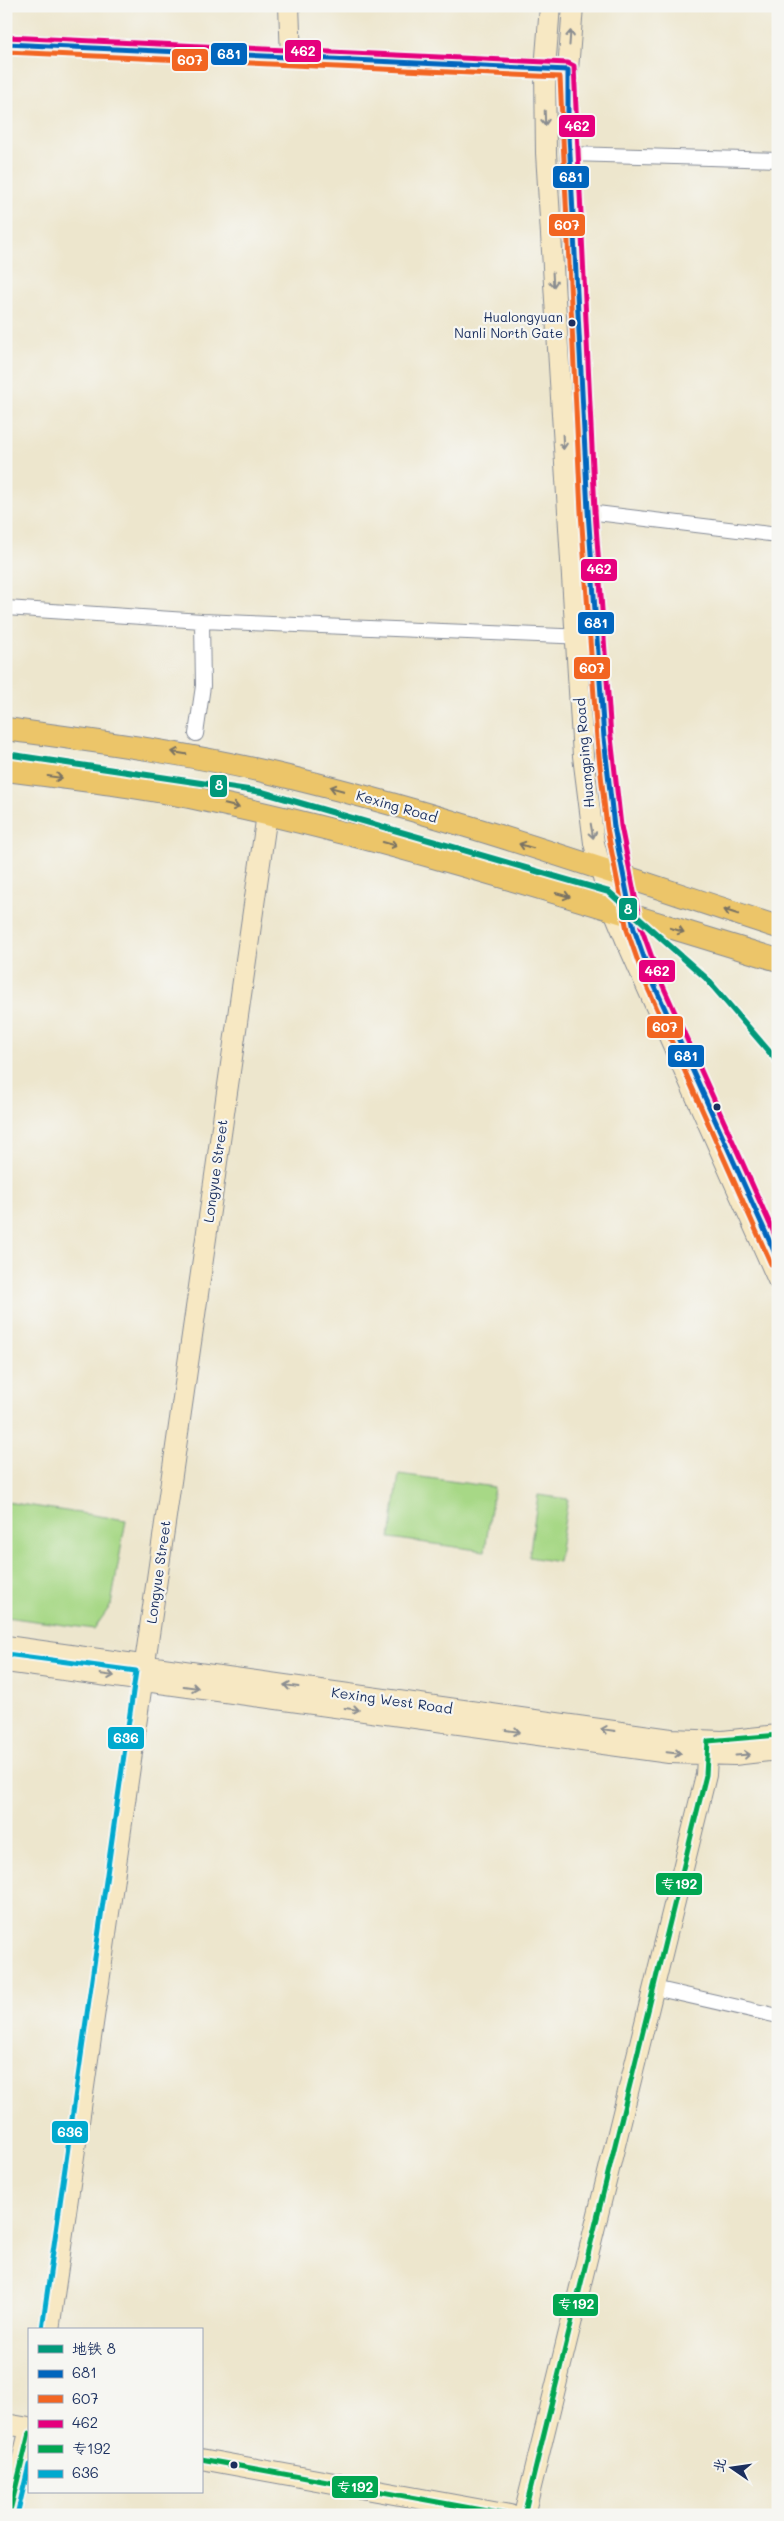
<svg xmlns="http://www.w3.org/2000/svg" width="784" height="2521" font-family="Mali,'LXGW WenKai TC',sans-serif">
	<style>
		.green { fill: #a7d886; stroke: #618472 }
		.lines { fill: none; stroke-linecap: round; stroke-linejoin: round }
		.street-casing { stroke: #848a96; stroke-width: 16 }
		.secondary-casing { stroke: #848a96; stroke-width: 22 }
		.primary-casing { stroke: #848a96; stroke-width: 24 }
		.street { stroke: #fff; stroke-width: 14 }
		.secondary { stroke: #f7e8c3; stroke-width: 20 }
		.primary { stroke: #ecc569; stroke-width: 22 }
		.bus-1-casing { stroke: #f6f6f2; stroke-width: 9 }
		.bus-2-casing { stroke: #f6f6f2; stroke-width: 9 }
		.bus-3-casing { stroke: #f6f6f2; stroke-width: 9 }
		.bus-4-casing { stroke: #f6f6f2; stroke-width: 9 }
		.bus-5-casing { stroke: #f6f6f2; stroke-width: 9 }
		.bus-1 { stroke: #0065bd; stroke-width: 5 }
		.bus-2 { stroke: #f26522; stroke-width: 5 }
		.bus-3 { stroke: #e5007d; stroke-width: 5 }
		.bus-4 { stroke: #00a651; stroke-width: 5 }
		.bus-5 { stroke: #00a9ce; stroke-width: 5 }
		.metro-1-casing { stroke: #f6f6f2; stroke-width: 10 }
		.metro-1 { stroke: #00997a; stroke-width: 6 }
		.oneway { stroke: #898c90 }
		.oneway2 { stroke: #797263 }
		.bus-dot { fill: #1b2f5e; stroke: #f6f6f2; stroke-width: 2 }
		.labels { text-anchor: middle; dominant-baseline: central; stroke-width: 4.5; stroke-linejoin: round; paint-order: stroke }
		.bus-label { font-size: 13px; fill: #1b2f5e; stroke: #f6f6f2; text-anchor: end }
		.street-label { font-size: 14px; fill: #1b2f5e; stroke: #f6f6f2 }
		.line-badge { stroke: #f6f6f2; stroke-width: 2 }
		.badge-label { font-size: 14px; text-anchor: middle; font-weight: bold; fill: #fff }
	</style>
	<rect width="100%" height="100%" fill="#f6f6f2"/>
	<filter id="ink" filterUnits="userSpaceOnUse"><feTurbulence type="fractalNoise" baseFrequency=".02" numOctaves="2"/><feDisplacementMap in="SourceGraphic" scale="10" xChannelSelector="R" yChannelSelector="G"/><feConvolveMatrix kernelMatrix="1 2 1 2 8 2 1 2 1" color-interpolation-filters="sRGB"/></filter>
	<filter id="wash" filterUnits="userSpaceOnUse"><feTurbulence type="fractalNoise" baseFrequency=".0096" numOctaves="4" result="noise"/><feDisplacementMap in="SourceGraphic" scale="20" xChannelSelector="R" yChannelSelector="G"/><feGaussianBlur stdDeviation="1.12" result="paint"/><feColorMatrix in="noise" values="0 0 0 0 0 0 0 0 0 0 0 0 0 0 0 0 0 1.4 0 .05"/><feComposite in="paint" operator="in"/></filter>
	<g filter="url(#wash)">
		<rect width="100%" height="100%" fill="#ede6cd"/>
		<path class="green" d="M399,1474L494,1487L485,1551L390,1538Z
			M538,1495L568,1499L558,1562L529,1557Z
			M6,1502L126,1520L111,1605L94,1629L6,1617Z"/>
	</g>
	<g filter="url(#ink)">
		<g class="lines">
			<defs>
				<path id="street" d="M570,154L778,160
					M580,511L778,535
					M6,608L202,621L585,637
					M196,734L203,686L202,621
					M654,1988L778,2016"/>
				<path id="secondary" d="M289,6L291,57
					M550,6L545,69L546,153L583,756L594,843L608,896L626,940L778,1280
					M573,6L568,70V115L588,511L604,738L614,827L634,928
					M6,44L558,70
					M6,1646L671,1739L723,1741L778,1735
					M6,1662L669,1753L734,1755L778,1750
					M49,2330L267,814
					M6,2424L29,2428
					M201,2459L510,2515
					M9,2515L29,2432
					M524,2515L706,1775L708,1741"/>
				<path id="primary" d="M6,729C94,741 181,752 267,772C440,812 609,872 778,927
					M6,770C73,779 142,786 208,801C401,842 589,903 778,960"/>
			</defs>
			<use href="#street" class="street-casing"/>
			<use href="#secondary" class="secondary-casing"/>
			<use href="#primary" class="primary-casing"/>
			<use href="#street" class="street"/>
			<use href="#secondary" class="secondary"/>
			<use href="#primary" class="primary"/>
			<defs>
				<path id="bus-1" d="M6,44L568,70V115L588,511L604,738L614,827L634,929L652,980L778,1260"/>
				<path id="bus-2" d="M6,52L560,77L581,512L597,739L607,828L627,930L645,982L771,1264"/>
				<path id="bus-3" d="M6,37L568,63L574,66L595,511L611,737L621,826L641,927L659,977L778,1242"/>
				<path id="bus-4" d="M201,2459L509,2515
					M9,2515L29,2433
					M524,2515L706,1775L708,1741L778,1735"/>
				<path id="bus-5" d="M6,1654L136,1671L42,2329
					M17,2515L29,2465"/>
			</defs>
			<use href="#bus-1" class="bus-1-casing"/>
			<use href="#bus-2" class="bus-2-casing"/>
			<use href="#bus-3" class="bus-3-casing"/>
			<use href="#bus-4" class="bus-4-casing"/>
			<use href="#bus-5" class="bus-5-casing"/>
			<use href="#bus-1" class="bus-1"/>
			<use href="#bus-2" class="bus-2"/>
			<use href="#bus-3" class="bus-3"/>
			<use href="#bus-4" class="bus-4"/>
			<use href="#bus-5" class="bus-5"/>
			<defs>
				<path id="metro-1" d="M6,754L262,792L609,892L706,978L778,1062"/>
			</defs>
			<use href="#metro-1" class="metro-1-casing"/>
			<use href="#metro-1" class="metro-1"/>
		</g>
		<defs><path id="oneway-shaft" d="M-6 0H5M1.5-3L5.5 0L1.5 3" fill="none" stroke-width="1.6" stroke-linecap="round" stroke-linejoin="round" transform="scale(1.25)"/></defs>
		<g class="oneway">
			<use href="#oneway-shaft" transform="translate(570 38) rotate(-86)"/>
			<use href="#oneway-shaft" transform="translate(545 118) rotate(88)"/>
			<use href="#oneway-shaft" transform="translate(553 280) rotate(87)"/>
			<use href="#oneway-shaft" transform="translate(563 442) rotate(87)"/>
			<use href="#oneway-shaft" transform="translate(592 831) rotate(80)"/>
			<use href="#oneway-shaft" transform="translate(107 1675) rotate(8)"/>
			<use href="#oneway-shaft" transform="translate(291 1686) rotate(-172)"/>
			<use href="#oneway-shaft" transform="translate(191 1687) rotate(8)"/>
			<use href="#oneway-shaft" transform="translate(352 1709) rotate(8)"/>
			<use href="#oneway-shaft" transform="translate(608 1730) rotate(-172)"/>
			<use href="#oneway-shaft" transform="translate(513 1731) rotate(8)"/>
			<use href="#oneway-shaft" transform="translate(674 1753) rotate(6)"/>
			<use href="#oneway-shaft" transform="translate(743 1755) rotate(-4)"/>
		</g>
		<g class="oneway2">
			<use href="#oneway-shaft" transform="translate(179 753) rotate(-170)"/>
			<use href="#oneway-shaft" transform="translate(55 777) rotate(8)"/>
			<use href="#oneway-shaft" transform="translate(337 789) rotate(-165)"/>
			<use href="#oneway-shaft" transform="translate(232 806) rotate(13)"/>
			<use href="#oneway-shaft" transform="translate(390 844) rotate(15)"/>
			<use href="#oneway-shaft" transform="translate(526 846) rotate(-163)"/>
			<use href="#oneway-shaft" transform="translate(563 895) rotate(16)"/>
			<use href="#oneway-shaft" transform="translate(731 912) rotate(-162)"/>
			<use href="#oneway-shaft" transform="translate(677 930) rotate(17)"/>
		</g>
	</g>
	<g class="bus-dot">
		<circle cx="572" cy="323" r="4.5"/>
		<circle cx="717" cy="1107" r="4.5"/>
		<circle cx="234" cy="2465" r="4.5"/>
	</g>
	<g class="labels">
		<g class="bus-label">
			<text x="563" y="316">Hualongyuan<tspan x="563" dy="16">Nanli North Gate</tspan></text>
		</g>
		<g class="street-label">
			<text transform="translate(584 753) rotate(-95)">Huangping Road</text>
			<text transform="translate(397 806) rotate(16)">Kexing Road</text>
			<text transform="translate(215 1171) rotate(-82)">Longyue Street</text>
			<text transform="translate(158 1572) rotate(-82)">Longyue Street</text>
			<text transform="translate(392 1700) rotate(8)">Kexing West Road</text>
		</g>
	</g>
	<g class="line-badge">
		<rect x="284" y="39" width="38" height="24" rx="5" fill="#e5007d"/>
		<rect x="210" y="42" width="38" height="24" rx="5" fill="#0065bd"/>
		<rect x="171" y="48" width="38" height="24" rx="5" fill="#f26522"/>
		<rect x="558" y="114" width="38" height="24" rx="5" fill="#e5007d"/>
		<rect x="552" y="165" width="38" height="24" rx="5" fill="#0065bd"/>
		<rect x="548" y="213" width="38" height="24" rx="5" fill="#f26522"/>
		<rect x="580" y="558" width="38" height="24" rx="5" fill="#e5007d"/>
		<rect x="577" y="611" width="38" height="24" rx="5" fill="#0065bd"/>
		<rect x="573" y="656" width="38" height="24" rx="5" fill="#f26522"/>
		<rect x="209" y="774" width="19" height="24" rx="5" fill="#00997a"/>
		<rect x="618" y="897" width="20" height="24" rx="5" fill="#00997a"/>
		<rect x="638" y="959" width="38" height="24" rx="5" fill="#e5007d"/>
		<rect x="646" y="1015" width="38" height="24" rx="5" fill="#f26522"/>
		<rect x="667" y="1044" width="38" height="24" rx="5" fill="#0065bd"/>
		<rect x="107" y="1726" width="38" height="24" rx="5" fill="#00a9ce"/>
		<rect x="655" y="1872" width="48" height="24" rx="5" fill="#00a651"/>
		<rect x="51" y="2120" width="38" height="24" rx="5" fill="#00a9ce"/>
		<rect x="552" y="2293" width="47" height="24" rx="5" fill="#00a651"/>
		<rect x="331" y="2475" width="48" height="24" rx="5" fill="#00a651"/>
	</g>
	<g class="badge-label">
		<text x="303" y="56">462</text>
		<text x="229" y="59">681</text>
		<text x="190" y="65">607</text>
		<text x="577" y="131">462</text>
		<text x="571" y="182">681</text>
		<text x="567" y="230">607</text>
		<text x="599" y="574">462</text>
		<text x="596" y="628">681</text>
		<text x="592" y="673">607</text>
		<text x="219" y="790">8</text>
		<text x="628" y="914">8</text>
		<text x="657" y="976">462</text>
		<text x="665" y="1032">607</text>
		<text x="686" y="1061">681</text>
		<text x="126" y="1743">636</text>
		<text x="679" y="1889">专192</text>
		<text x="70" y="2137">636</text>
		<text x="576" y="2309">专192</text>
		<text x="355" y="2492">专192</text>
	</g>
	<rect width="784" height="2521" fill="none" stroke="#f6f6f2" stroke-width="25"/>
	<rect x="28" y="2328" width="175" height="165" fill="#f6f6f2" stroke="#9ea6b7"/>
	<rect x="38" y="2345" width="25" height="8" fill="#00997a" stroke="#9ea6b7"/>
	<text x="72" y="2354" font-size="15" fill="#1b2f5e">地铁 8</text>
	<rect x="38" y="2370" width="25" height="8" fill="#0065bd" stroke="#9ea6b7"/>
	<text x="72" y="2378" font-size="15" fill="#1b2f5e">681</text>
	<rect x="38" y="2395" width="25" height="8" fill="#f26522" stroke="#9ea6b7"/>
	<text x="72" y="2404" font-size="15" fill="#1b2f5e">607</text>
	<rect x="38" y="2420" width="25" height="8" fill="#e5007d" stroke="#9ea6b7"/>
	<text x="72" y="2428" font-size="15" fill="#1b2f5e">462</text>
	<rect x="38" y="2445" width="25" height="8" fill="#00a651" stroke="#9ea6b7"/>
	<text x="72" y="2454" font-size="15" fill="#1b2f5e">专192</text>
	<rect x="38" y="2470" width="25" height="8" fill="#00a9ce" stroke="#9ea6b7"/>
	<text x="72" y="2478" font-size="15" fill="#1b2f5e">636</text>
	<g transform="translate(732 2468) rotate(283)" stroke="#f6f6f2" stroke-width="4" paint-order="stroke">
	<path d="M0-4L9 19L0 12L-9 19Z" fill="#1b2f5e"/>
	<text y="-8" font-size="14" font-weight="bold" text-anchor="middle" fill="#1b2f5e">北</text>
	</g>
</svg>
